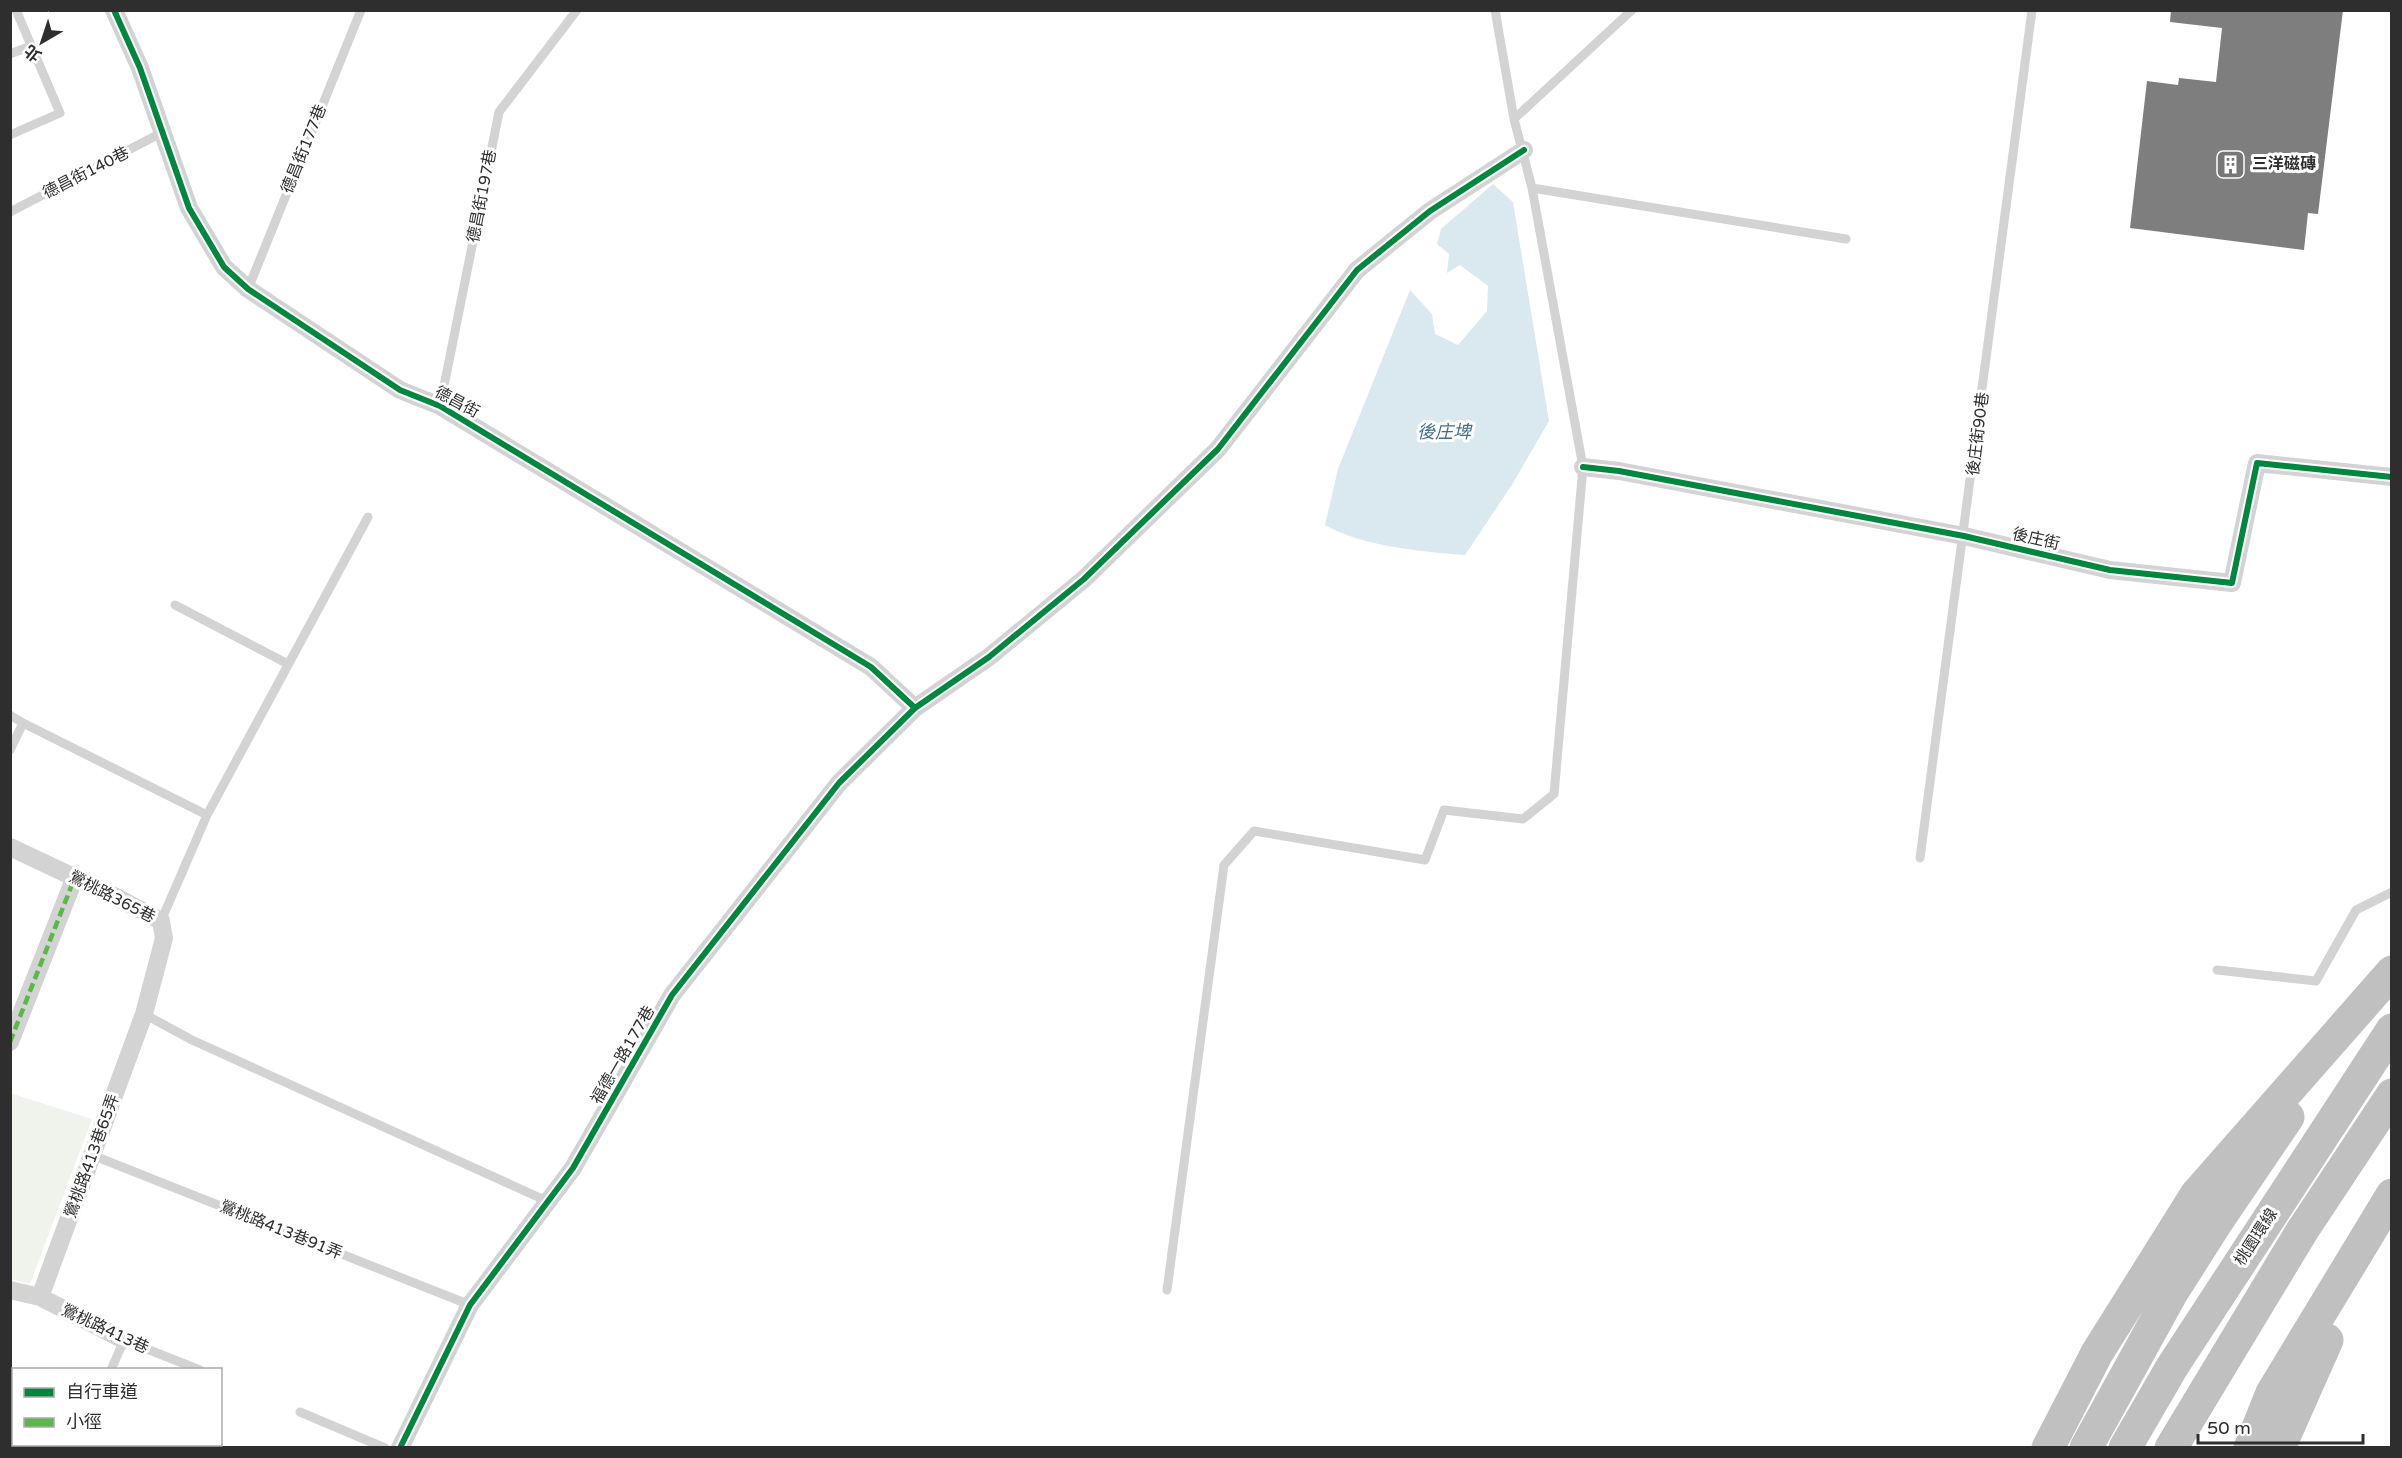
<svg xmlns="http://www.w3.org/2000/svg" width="2402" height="1458" font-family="'Varela Round','Noto Sans TC',sans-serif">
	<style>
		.green { fill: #f0f3ec }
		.water { fill: #dae8f0 }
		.building { fill: #7e7e7e }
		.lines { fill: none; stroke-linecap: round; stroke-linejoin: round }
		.lane { stroke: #d3d3d3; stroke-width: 9 }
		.street { stroke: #d3d3d3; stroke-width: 18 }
		.highway { stroke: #c0c0c0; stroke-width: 33 }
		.quiet { stroke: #58b947; stroke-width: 4.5; stroke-dasharray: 9 4.5; stroke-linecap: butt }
		.cycleway-casing { stroke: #fff; stroke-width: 10 }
		.cycleway { stroke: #00873e; stroke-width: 6 }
		.labels { text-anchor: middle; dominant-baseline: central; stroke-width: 6; stroke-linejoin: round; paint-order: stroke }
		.street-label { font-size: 16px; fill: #2e2e2e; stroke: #fff }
		.poi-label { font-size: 16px; font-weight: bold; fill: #2e2e2e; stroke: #fff; text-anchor: start }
		.water-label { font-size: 18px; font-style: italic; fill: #41718a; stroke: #fff }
	</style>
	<rect width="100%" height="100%" fill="#fff"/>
	<path class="green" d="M10,1093L92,1119L30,1284L11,1279Z"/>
	<path class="water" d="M1493,184L1513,202L1549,421L1513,483L1465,555C1423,552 1361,546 1325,525L1338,469L1410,290L1432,314L1435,334L1458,345L1487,311L1488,286L1460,265L1447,273L1449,254L1437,244L1441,229Z"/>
	<path class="building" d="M2171,10H2343L2318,214L2308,213L2304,250L2130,228L2147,81L2178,85L2179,78L2216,82L2222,28L2170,22Z"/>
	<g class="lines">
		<path class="lane" d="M10,54L31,46
			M1514,119L1632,10
			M10,135L60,113L16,10
			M1532,188L1846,239
			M10,212L161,133
			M248,289L361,10
			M440,406L499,112L577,10
			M175,605L288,664
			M10,715L23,723
			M10,750L23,723L207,815
			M1920,858L2032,10
			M161,921L207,815L368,517
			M2217,970L2316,981L2356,910L2392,892
			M144,1014L192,1040L549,1202
			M92,1155L470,1305
			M1167,1290L1224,865L1254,831L1425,860L1444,810L1523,819L1554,794L1583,467L1532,188L1514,119L1495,10
			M111,1370L124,1340L200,1370
			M300,1412L385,1448
			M76,1448L77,1444"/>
		<path class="street" d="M114,10L140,68L189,208L224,267L248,289L400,390L440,406L871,667L915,708
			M1583,467L1619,471L1964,536L2110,570L2232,583L2257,463L2392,477
			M10,847L118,898L161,921L164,938L144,1014L40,1297
			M10,1042L75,877
			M10,1290L40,1297L124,1340
			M400,1448L470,1305L573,1168L672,995L839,783L915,708L989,657L1084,579L1218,449L1357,270L1430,211L1524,150"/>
		<path class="highway" d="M2048,1448L2097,1353L2196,1195L2392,972
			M2086,1448L2171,1294L2216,1223L2288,1117
			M2125,1448L2172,1367L2392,1030
			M2171,1448L2302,1231L2392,1095
			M2250,1448L2272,1393L2392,1195
			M2279,1448L2327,1340"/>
		<path class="quiet" d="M10,1042L75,877"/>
		<defs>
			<path id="cycleway" d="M114,10L140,68L189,208L224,267L248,289L400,390L440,406L871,667L915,708
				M1583,467L1619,471L1964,536L2110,570L2232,583L2257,463L2392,477
				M400,1448L470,1305L573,1168L672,995L839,783L915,708L989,657L1084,579L1218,449L1357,270L1430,211L1524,150"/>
		</defs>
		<use href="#cycleway" class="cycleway-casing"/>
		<use href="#cycleway" class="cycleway"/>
	</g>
	<defs>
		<symbol id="building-square" viewBox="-11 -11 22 22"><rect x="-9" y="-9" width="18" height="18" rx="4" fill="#777" stroke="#fff"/><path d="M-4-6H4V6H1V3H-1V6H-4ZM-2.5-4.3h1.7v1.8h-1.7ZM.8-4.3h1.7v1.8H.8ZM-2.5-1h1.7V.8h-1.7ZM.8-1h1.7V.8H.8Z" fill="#fff"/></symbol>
	</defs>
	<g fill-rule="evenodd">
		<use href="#building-square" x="2214" y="148" width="33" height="33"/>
	</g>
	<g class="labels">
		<g class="street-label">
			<text transform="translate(304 149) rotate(-68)">德昌街177巷</text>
			<text transform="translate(86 173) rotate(-27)">德昌街140巷</text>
			<text transform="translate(482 196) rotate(-79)">德昌街197巷</text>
			<text transform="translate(457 402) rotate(28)">德昌街</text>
			<text transform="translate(1978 434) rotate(-83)">後庄街90巷</text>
			<text transform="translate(2036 539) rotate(13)">後庄街</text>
			<text transform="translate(112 897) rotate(27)">鶯桃路365巷</text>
			<text transform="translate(623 1055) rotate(-60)">福德一路177巷</text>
			<text transform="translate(92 1156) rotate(-70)">鶯桃路413巷65弄</text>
			<text transform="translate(281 1230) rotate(22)">鶯桃路413巷91弄</text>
			<text transform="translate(2256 1237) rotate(-57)">桃園環線</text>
			<text transform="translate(105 1329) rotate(25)">鶯桃路413巷</text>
		</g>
		<g class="poi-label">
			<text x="2252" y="164">三洋磁磚</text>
		</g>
		<g class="water-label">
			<text x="1444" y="432">後庄埤</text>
		</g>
	</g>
	<rect width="2402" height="1458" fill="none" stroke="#2e2e2e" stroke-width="24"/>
	<rect x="12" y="1368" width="210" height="78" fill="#ffffff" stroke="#ababab" stroke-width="1.5"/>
	<rect x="24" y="1388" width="30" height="9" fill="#00873e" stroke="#ababab" stroke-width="1.5"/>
	<text x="66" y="1398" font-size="18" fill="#2e2e2e">自行車道</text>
	<rect x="24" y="1418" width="30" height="9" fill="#58b947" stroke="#ababab" stroke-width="1.5"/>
	<text x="66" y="1428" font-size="18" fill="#2e2e2e">小徑</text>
	<g transform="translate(42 42) rotate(219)" stroke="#ffffff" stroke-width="4.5" paint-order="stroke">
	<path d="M0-4.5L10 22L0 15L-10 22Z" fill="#2e2e2e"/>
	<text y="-9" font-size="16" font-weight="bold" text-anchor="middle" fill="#2e2e2e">北</text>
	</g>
	<path d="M2198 1434v9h165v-9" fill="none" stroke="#2e2e2e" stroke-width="3"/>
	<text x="2207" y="1434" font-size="18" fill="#2e2e2e" stroke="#ffffff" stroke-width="4.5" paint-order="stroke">50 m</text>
</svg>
